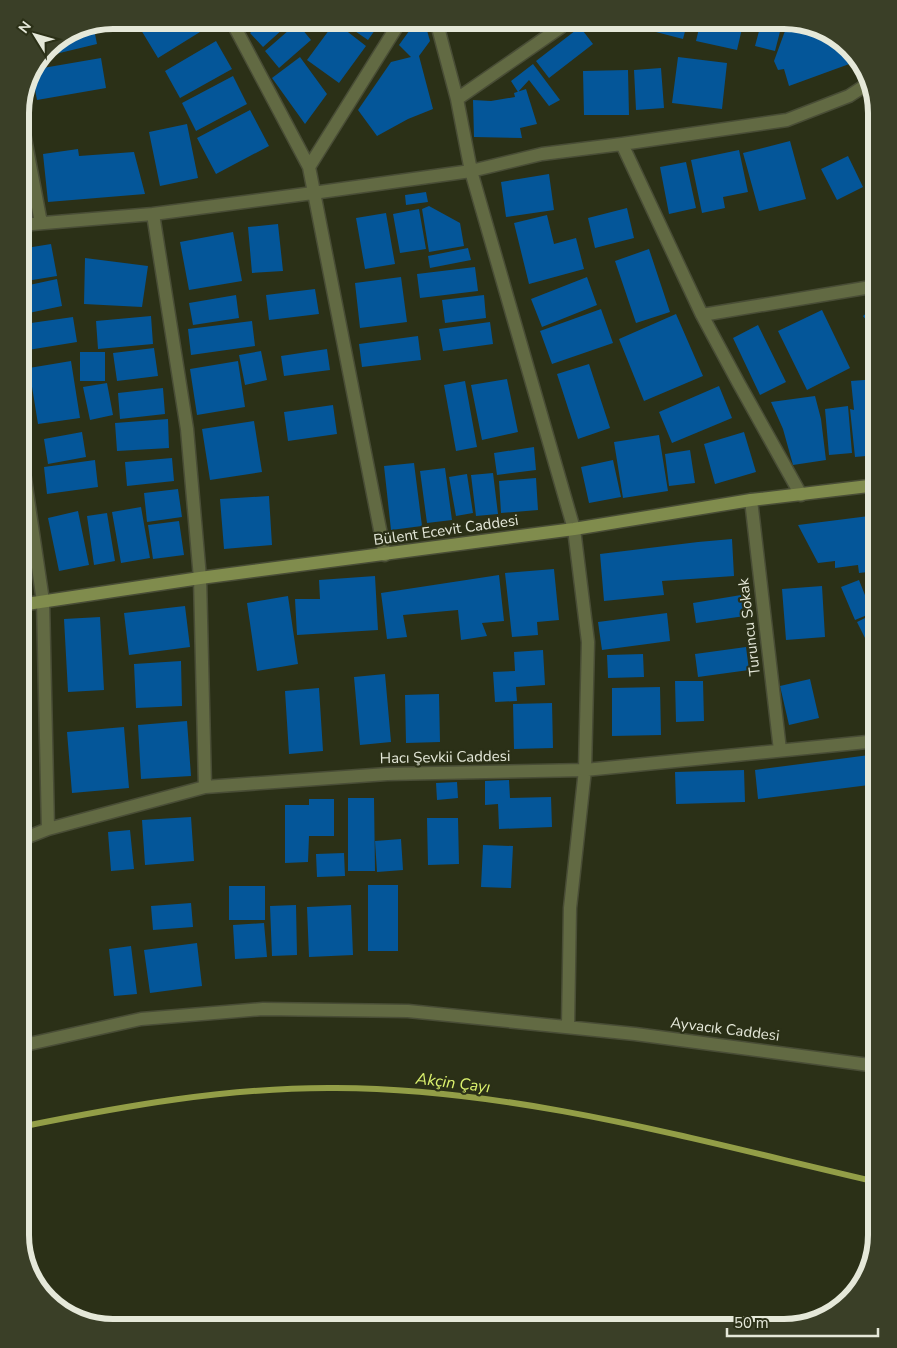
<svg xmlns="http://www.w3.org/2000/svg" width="897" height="1348" font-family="'Nunito Sans',sans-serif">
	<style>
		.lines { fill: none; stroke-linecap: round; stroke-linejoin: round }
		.stream { stroke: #939e47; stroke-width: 6 }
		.building { fill: #045699 }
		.street-casing { stroke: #494d36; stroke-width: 15 }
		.secondary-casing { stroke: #494d36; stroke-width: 15 }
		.street { stroke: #626a43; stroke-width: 12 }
		.secondary { stroke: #808c4d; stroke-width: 12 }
		.labels { text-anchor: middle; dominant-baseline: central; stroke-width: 4.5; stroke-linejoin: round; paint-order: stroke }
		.street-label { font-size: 15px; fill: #e5e8d9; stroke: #2b3017 }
		.water-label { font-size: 16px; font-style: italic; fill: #dcf26e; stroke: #2b3017 }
		.rim { fill: none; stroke: #e5e8d9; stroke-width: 6 }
	</style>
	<rect width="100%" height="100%" fill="#2b3017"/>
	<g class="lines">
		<path class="stream" d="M20,1127C124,1106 229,1087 336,1088C520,1089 699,1141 877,1182"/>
	</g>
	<path class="building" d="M135,20H192L200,32L158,58Z
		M240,20H257L248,29Z
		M264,20H293L263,47L250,33Z
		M341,20H382L368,40L340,21Z
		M455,20H489V21L455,24Z
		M659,20H688L683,39L656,32Z
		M701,20H744L737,50L696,41Z
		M762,20H783L775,51L755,46Z
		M789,20L831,33L854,56L852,63L789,86L784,69L778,70L774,61Z
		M335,22L366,46L339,83L307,60Z
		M297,23L311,40L279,68L265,51Z
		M93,24L97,44L43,57L47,47L77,27Z
		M412,27H426L430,41L419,56L433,109L408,119L377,136L358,110L391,62L411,57L399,45Z
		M580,27L593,44L549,78L536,61Z
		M216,41L232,69L180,98L165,71Z
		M300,57L327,94L305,124L272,78Z
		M678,57L727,63L722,109L672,103Z
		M101,58L106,88L37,100L33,79L37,69Z
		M533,64L560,100L549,106L529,80L518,92L511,81Z
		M661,68L664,108L636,110L634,70Z
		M628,70L629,115H584L583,71Z
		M233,76L247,104L196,131L182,103Z
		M526,89L537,124L520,128L522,138L474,137L473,100L491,101L515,97L514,93Z
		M250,110L269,146L216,174L197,138Z
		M187,124L198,178L160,186L149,132Z
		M790,141L806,199L759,211L743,153Z
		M78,149L79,156L134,152L145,194L48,202L43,154Z
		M739,150L748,192L723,197L725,208L702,213L691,160Z
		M848,156L863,187L837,200L821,169Z
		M686,162L696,208L669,214L660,167Z
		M549,174L554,210L506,217L501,182Z
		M426,192L428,202L406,205L405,195Z
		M429,206L460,223L464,246L429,252L422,209Z
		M627,208L634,238L595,248L588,218Z
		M419,209L426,249L400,253L393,214Z
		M386,213L395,264L365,269L356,218Z
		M547,215L554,244L576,238L584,269L529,284L514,223Z
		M278,224L283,271L252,273L248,227Z
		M233,232L242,281L189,290L180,242Z
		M51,244L57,276L20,282V249Z
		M468,248L471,260L430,268L428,256Z
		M649,249L670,312L636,323L615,261Z
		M85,258L148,266L142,307L84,304Z
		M475,267L478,291L420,298L417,274Z
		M401,277L407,322L360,328L355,283Z
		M587,277L597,305L542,327L531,299Z
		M57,279L62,306L24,314L20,287Z
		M315,289L319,314L269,320L266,295Z
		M236,295L239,318L193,325L189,303Z
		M484,295L486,318L445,323L442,300Z
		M877,305V333L863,316Z
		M601,309L613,343L552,364L540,331Z
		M822,310L850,368L807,390L778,331Z
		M676,314L703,376L644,401L619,339Z
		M151,316L153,344L98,349L96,321Z
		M73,317L77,342L28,350L24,324Z
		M252,321L255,346L191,355L188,329Z
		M490,322L493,344L443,351L439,329Z
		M758,325L786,382L760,395L733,338Z
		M418,336L421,360L362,367L359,344Z
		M154,348L158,376L117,381L113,353Z
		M327,349L330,370L284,376L281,356Z
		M261,351L267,380L245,385L239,355Z
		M80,352H105V381H80Z
		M71,361L80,418L38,424L29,368Z
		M238,361L245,407L197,415L190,369Z
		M589,364L610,428L578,439L557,374Z
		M507,379L518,432L482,440L471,385Z
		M877,379V455L855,457L850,409L854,410L851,381Z
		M465,381L477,447L456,451L444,385Z
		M107,383L113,415L90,420L83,387Z
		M719,386L732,418L672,443L659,412Z
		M163,388L165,414L120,419L118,393Z
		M815,396L821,419L826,460L793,465L783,429L771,402Z
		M333,405L337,434L288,441L284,412Z
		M848,406L852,453L829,455L825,409Z
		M168,419L169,448L117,451L115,423Z
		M254,421L262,472L210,480L202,429Z
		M82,432L86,457L48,464L44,439Z
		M744,432L756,472L715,484L704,444Z
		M659,435L668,491L623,498L614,442Z
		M534,447L536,470L497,475L494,453Z
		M690,450L695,483L669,486L665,454Z
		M172,458L174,481L127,486L125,462Z
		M95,460L98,487L47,494L44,467Z
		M613,460L621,497L589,503L581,467Z
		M414,463L422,526L391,530L384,466Z
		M445,468L452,520L427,523L420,471Z
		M493,473L498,514L476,516L471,475Z
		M467,474L473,513L456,516L449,477Z
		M536,478L538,510L501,513L499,481Z
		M178,489L182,517L147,522L144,493Z
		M269,496L272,545L224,549L220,499Z
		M141,507L150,558L121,563L112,512Z
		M78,511L89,565L59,571L48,518Z
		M107,513L115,561L94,565L87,516Z
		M877,515V571L859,573L858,565L835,568V561L818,563L798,525Z
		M179,521L184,555L153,559L148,525Z
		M732,539L734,576L662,581L664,595L604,601L600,554L698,542Z
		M554,569L559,620L537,622L538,635L512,637L505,573Z
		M499,575L504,621L482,623L487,636L461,640L458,610L403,615L407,637L387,639L381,593Z
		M375,576L378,630L297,635L295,599H320L319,580Z
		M859,580L872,613L855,620L841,587Z
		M822,586L825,637L786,640L782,589Z
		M741,595L745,616L696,623L693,603Z
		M288,596L298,664L257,671L247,603Z
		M185,606L190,647L129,655L124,613Z
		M877,612V657L875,658L857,622Z
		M667,613L670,641L602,650L598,622Z
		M100,617L104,690L68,692L64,619Z
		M746,647L749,670L698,677L695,654Z
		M543,650L545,685L516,687L517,701L495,702L493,672L515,671L514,652Z
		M643,654L644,677L608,678L607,655Z
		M181,661L182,706L136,708L134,664Z
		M385,674L391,742L360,745L354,677Z
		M810,679L819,718L789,725L780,686Z
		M675,681H703L704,721L676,722Z
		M660,687L661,735L612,736V688Z
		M319,688L323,751L289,754L285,691Z
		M439,694L440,742L406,743L405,695Z
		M552,703L553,748L514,749L513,704Z
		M20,712H25L29,771H20Z
		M187,721L191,776L141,779L138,725Z
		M124,727L129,788L72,793L67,732Z
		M877,754V784L758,799L755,770Z
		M744,770L745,802L676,804L675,772Z
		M509,780L510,798L551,797L552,827L499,829L498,804L485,805V781Z
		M457,782L458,798L437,800L436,783Z
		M348,798H374L375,871H348Z
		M309,799H334V836H309L308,862L285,863V805H309Z
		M191,817L194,861L145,865L142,820Z
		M427,818H458L459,864L428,865Z
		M130,830L134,869L111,871L108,832Z
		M401,839L403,870L377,872L375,841Z
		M483,845L513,846L511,888L481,887Z
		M344,853L345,876L317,877L316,854Z
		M368,885H398V951H368Z
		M229,886H265V920H229Z
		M191,903L193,927L153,930L151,906Z
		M296,905L297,955L272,956L270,906Z
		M351,905L353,955L309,957L307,907Z
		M264,923L267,957L235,959L233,925Z
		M197,943L202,986L150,993L144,950Z
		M131,946L137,994L114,996L109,949Z"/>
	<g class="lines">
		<defs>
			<path id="street" d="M231,20L309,167L385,555
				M436,20L457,99L471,171L574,529L588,642L585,770L570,908L568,1027
				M457,99L561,27L568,20
				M20,112L41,223
				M622,144L702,315L738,382L801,495
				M309,167L401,20
				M153,214L187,429L200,578L205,787
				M20,225L153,214L313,193L471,171L542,154L622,144L787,120L849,96L869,83
				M702,315L877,286
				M20,445L43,601L48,829
				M751,500L780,750
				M20,840L48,829L205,787L387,774L585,770L877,741
				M20,1046L141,1019L263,1009L408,1011L635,1034L877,1066"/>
			<path id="secondary" d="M20,605L200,578L574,529L751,500L877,485"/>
		</defs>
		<use href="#street" class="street-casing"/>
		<use href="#secondary" class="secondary-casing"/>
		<use href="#street" class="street"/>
		<use href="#secondary" class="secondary"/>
	</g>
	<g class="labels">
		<g class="street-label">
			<text transform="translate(446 530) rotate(-8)">Bülent Ecevit Caddesi</text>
			<text transform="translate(749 627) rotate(-97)">Turuncu Sokak</text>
			<text transform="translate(445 757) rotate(-1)">Hacı Şevkii Caddesi</text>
			<text transform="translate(725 1029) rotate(7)">Ayvacık Caddesi</text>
		</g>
		<g class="water-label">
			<text transform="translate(453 1083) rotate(7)">Akçin Çayı</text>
		</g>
	</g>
	<path d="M0 0H897V1348H0ZM113 29H784A84 84 0 0 1 868 113V1235A84 84 0 0 1 784 1319H113A84 84 0 0 1 29 1235V113A84 84 0 0 1 113 29Z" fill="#3a3f27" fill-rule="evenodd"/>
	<path class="rim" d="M113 29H784A84 84 0 0 1 868 113V1235A84 84 0 0 1 784 1319H113A84 84 0 0 1 29 1235V113A84 84 0 0 1 113 29Z"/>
	<g transform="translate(35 35) rotate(307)" stroke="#2b3017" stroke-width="4" paint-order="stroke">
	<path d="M0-4L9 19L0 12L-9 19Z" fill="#e5e8d9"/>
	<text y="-8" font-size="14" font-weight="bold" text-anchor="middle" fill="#e5e8d9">N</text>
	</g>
	<path d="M727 1328v8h151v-8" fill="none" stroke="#e5e8d9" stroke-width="2.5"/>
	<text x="734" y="1328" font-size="15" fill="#e5e8d9" stroke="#2b3017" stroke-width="4" paint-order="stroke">50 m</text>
</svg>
